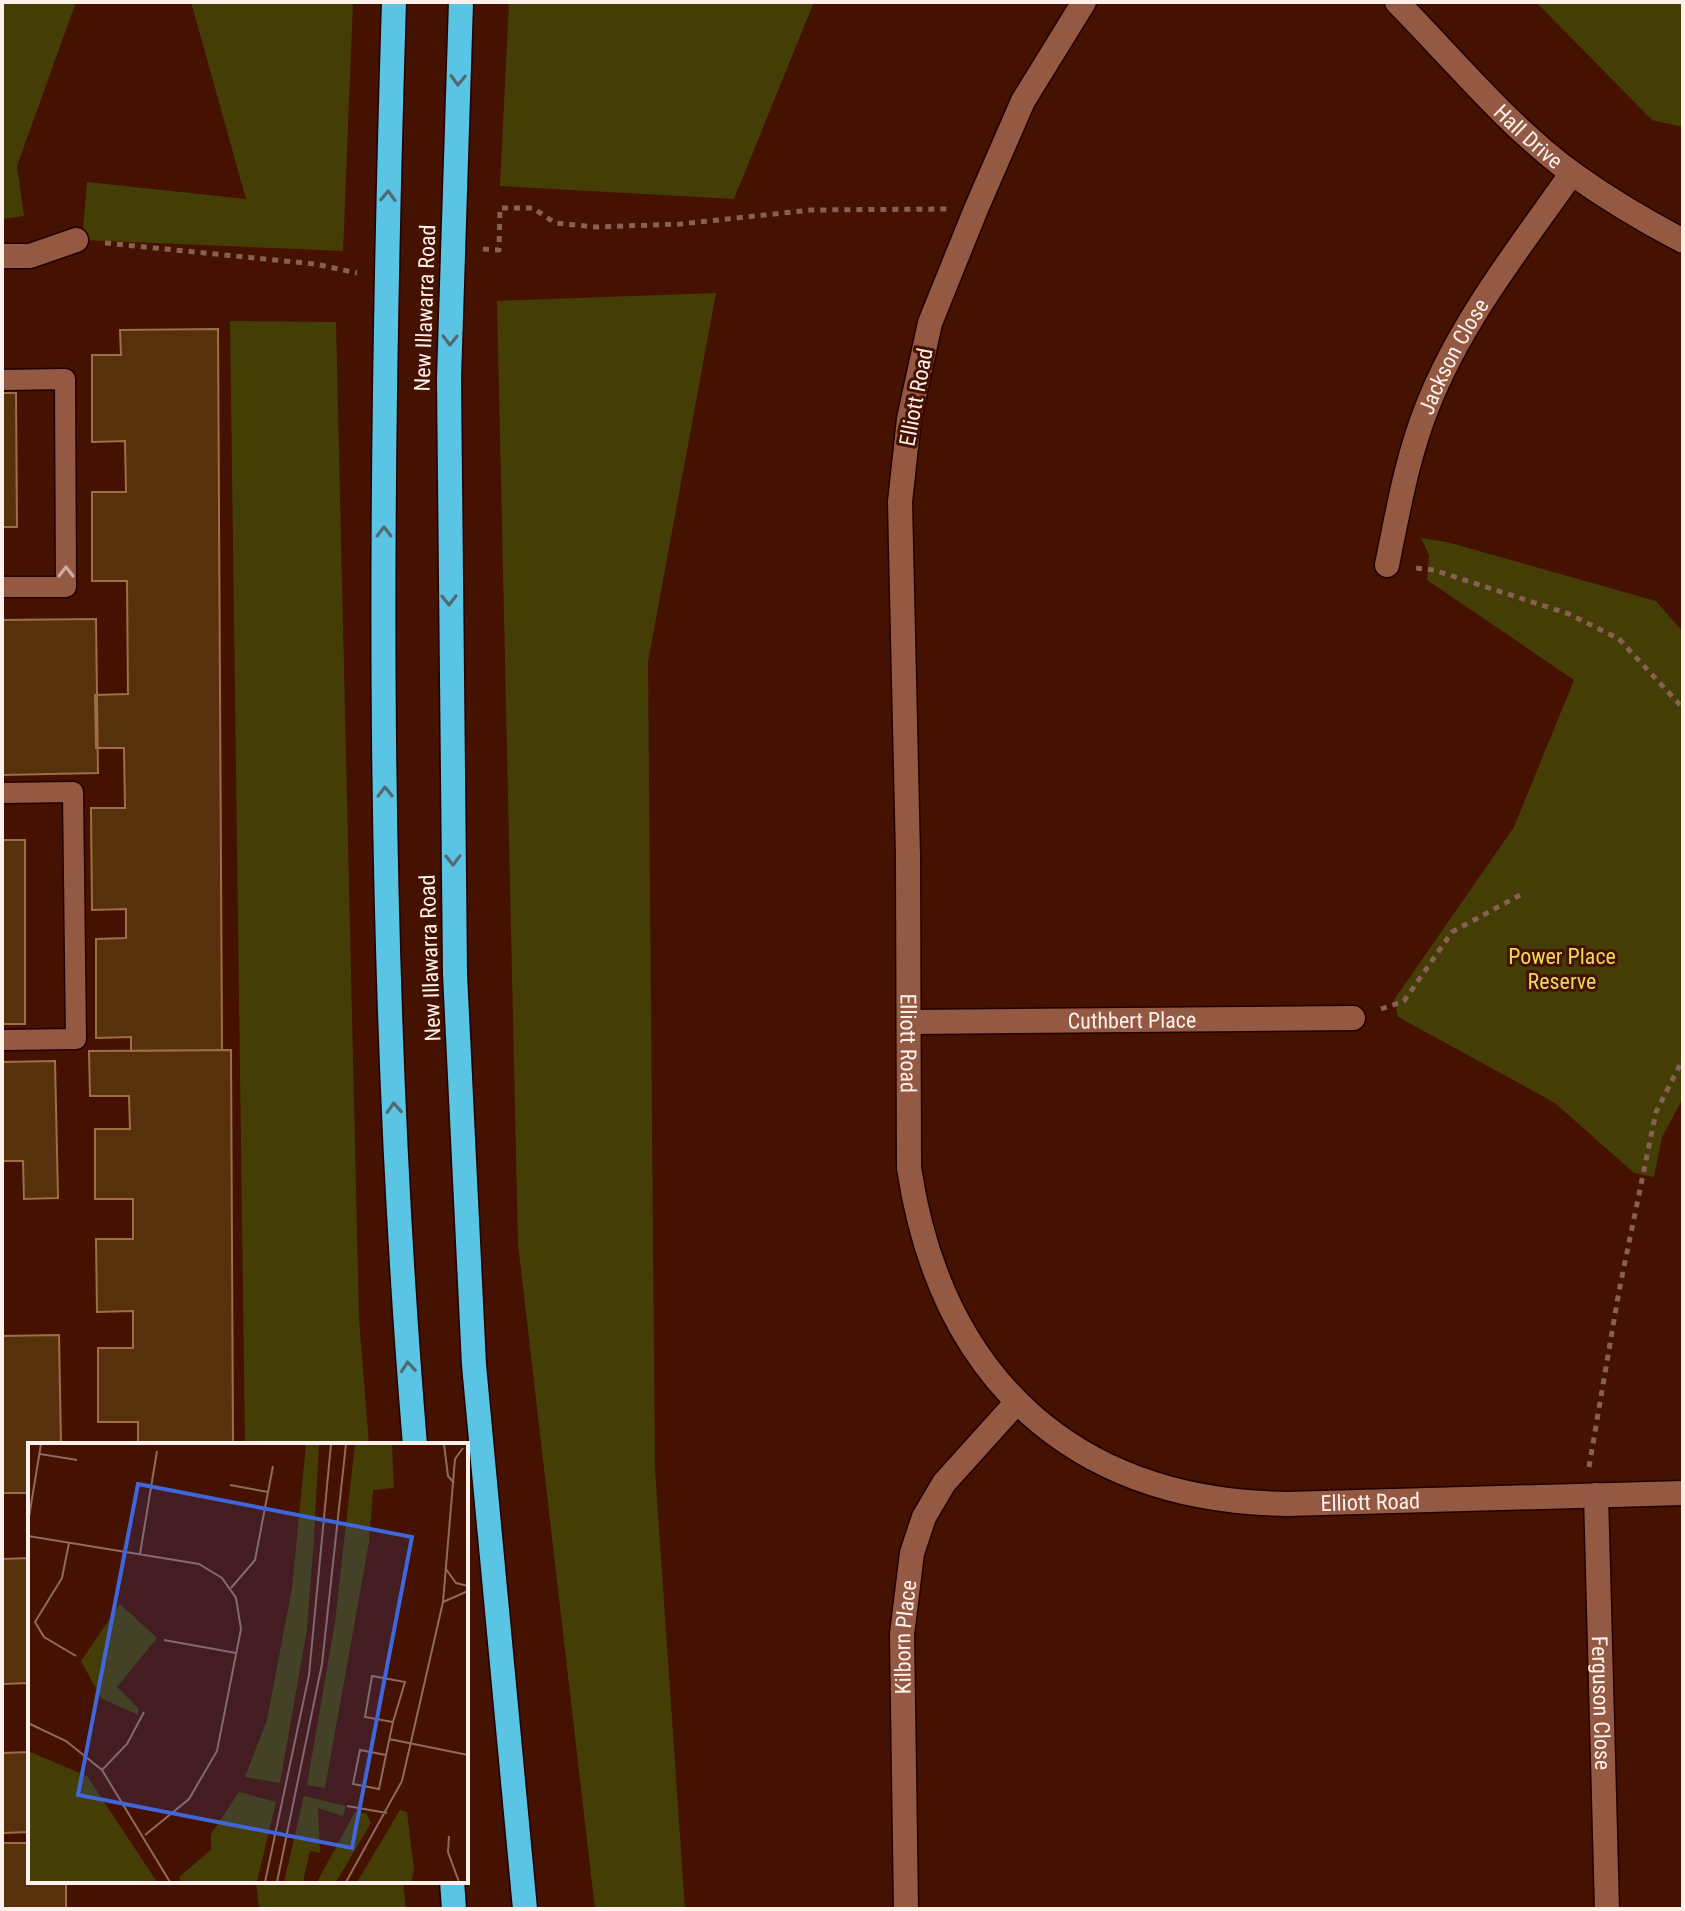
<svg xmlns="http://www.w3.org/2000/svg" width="1685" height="1911" font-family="'Roboto Condensed',sans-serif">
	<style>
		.green { fill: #453d06 }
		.building { fill: #56310c; stroke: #9e6e44; stroke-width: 2 }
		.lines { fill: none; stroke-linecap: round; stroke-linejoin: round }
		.lane-casing { stroke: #240100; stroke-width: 23 }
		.street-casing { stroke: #240100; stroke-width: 27 }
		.secondary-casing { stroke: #240100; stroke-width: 27 }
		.highway-casing { stroke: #240100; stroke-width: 27 }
		.path { stroke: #876053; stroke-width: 5; stroke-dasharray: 6 6; stroke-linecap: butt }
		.lane { stroke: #935943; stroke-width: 20 }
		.street { stroke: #935943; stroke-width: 24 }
		.secondary { stroke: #935943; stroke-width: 24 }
		.highway { stroke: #5ac4e4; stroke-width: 24 }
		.oneway { stroke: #506a72 }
		.oneway2 { stroke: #ceac9f }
		.labels { text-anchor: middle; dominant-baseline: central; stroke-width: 6; stroke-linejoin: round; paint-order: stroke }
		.street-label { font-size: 22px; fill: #fef0eb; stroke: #451100 }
		.park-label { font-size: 22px; fill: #edda55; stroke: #451100 }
		.inset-road { fill: none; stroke: #8f6a5e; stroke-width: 2 }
		.view { fill: #3f66db; fill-opacity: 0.15; stroke: #3f66db; stroke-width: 4 }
		.inset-edge { fill: none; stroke: #fef0eb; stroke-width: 4 }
	</style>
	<rect width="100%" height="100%" fill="#451100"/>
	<path class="green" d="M2,2H76L17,166L24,216L2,219Z
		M191,2H353L343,251L82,240L87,182L246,199Z
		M509,2H814L734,199L500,186Z
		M1536,2H1683V127L1652,120Z
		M716,293L648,662L655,1470L685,1909H595L518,1244L497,301Z
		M230,321L336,322L359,1318L369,1445H245Z
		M1421,538L1447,542L1656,601L1683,632V1098L1662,1137L1654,1177L1634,1173L1555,1103L1398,1017L1394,1000L1514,827L1574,680L1427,580L1429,555Z
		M256,1881H403L406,1909H259Z"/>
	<path class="building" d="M218,329L222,1050L131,1051V1037L96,1038V939L126,938V909L92,910L91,808H125L124,748H96L95,695L128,694L127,581H92V492H126L125,441L92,442V355H121L120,330Z
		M2,393H16L17,527H2Z
		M96,619L98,773L2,775V620Z
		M2,840H25V1024H2Z
		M231,1050L233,1445H138V1422H98V1348H133V1311L97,1312L96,1239H133V1199H95V1129H130L129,1096H90L89,1051Z
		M55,1061L58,1198L24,1199L23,1161H2V1062Z
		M59,1335L61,1445H30V1493H2V1336Z
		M2,1531L3,1559L30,1558V1683L2,1684Z
		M30,1752V1832L2,1833V1753Z
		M2,1843H30V1881H66V1909H2Z"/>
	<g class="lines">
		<defs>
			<path id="lane" d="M2,380L65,379L66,587H2
				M2,793L73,792L76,1039L2,1040"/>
			<g id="street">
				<path id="s1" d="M1084,2L1023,101L976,209L930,323L909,419L900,502L908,856L909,1168C941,1378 1073,1501 1287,1504L1683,1493"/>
				<path d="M2,256H30L76,240"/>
				<path id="s2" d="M1387,565C1398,511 1407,457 1428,405C1461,321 1520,247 1572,173"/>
				<path id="s3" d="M910,1022L1353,1018"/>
				<path id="s4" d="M1596,1495L1607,1909"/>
				<path id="s5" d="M906,1909L902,1634L912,1553L924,1517L944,1483L1017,1402"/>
			</g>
			<g id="secondary">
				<path id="s6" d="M1397,2C1454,60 1508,126 1573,174C1608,199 1645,221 1683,241"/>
			</g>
			<path id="highway" d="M394,2C379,483 375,966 415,1445
				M461,2L449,379L455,974L474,1365L525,1909
				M452,1881L454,1909"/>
		</defs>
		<use href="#lane" class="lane-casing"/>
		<use href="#street" class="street-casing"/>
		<use href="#secondary" class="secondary-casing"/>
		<use href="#highway" class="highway-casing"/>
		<path class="path" d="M105,243L315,264L357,273
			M483,249L499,250L500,208H533L555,223L596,227L681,224L811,210L947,209
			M1416,568L1434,570L1569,614L1619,639L1683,708
			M1381,1009L1404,1001L1452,932L1520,895
			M1589,1467L1619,1291L1656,1112L1683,1059"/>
		<use href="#lane" class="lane"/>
		<use href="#street" class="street"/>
		<use href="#secondary" class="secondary"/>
		<use href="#highway" class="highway"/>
	</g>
	<defs><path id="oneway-chevron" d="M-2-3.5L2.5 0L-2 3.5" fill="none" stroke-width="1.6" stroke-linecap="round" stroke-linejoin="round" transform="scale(2)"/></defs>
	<g class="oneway">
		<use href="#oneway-chevron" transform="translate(458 80) rotate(92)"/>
		<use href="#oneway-chevron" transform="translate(388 196) rotate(-88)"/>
		<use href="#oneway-chevron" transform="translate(450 340) rotate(91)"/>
		<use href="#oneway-chevron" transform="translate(384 532) rotate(-90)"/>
		<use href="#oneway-chevron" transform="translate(449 600) rotate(89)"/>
		<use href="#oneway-chevron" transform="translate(385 792) rotate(-91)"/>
		<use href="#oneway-chevron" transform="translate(453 860) rotate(89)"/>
		<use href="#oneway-chevron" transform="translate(394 1108) rotate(-93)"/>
		<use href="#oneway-chevron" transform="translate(408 1367) rotate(-95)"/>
	</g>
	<use class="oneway2" href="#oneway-chevron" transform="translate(66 572) rotate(-90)"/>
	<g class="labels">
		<g class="street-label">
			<text stroke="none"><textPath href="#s6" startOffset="188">Hall Drive</textPath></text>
			<text transform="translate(425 308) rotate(-88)">New Illawarra Road</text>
			<text stroke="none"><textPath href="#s2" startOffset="220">Jackson Close</textPath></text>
			<text transform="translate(916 397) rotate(-79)">Elliott Road</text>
			<text transform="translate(430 958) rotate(-92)">New Illawarra Road</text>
			<text stroke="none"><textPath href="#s3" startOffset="222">Cuthbert Place</textPath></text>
			<text stroke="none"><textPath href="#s1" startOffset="1080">Elliott Road</textPath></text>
			<text stroke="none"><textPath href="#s1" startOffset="1846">Elliott Road</textPath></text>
			<text stroke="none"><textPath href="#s5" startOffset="272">Kilborn Place</textPath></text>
			<text stroke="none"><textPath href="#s4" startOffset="208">Ferguson Close</textPath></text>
		</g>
		<g class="park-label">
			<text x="1562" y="956">Power Place<tspan x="1562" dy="25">Reserve</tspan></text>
		</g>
	</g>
	<g transform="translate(28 1443)">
		<rect width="440" height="440" fill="#451100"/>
		<path d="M278,1H291L286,94L279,186L252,340L217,334L239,277L264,145ZM327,1H364L366,45L345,47L341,99L297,345L279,342L307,179ZM92,161L129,195L89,244L110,265V272L73,255L53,218ZM0,308L59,333L129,439H0ZM211,349L248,359L229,439H153L151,434L183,407V391ZM276,353L318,363L315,373L290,365L292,410L282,408L275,439H256ZM372,367L379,369L386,427L383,439H329ZM327,369L338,370L343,380L308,439H289Z" fill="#453d06"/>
		<path class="inset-road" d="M416,1L420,33L426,40M12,11L49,17M202,42L240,49M0,80L13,1M0,93L171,121L194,135L208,155L213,186L189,308L161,356L117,392M41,100L34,135L7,179L16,194L48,213M112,111L129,8M418,126L428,140L440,143M203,145L227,117L245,23M415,159L440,148M136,197L208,210M0,280L38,298L74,327L142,439M361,296L440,312M358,312L332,307L325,341L351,346L358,312L365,279L337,274L344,233L377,239L365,279M74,327L99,301L116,269M319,363L359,370M421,393L420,409L431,439M237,439L281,232L303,1M249,439L294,221L318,1M318,439L374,338L415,159L427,16L435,5"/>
		<path class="view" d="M110,41L384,94L324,405L50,352Z"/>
		<rect width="440" height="440" class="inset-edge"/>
	</g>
	<rect width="1685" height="1911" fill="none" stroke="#fef0eb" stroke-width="8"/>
</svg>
